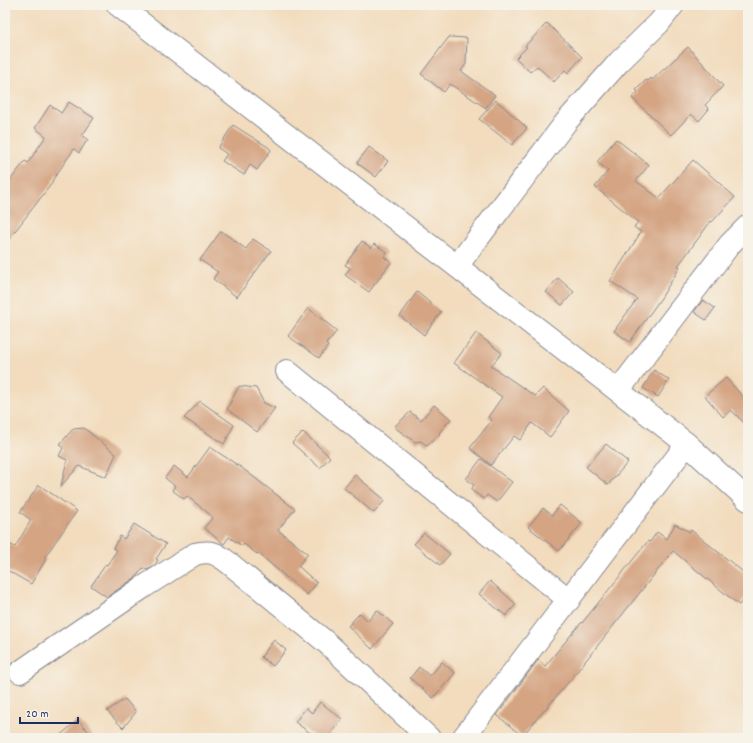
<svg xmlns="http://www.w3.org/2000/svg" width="753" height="743" font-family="Dekko,sans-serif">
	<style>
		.building { fill: #d4a483 }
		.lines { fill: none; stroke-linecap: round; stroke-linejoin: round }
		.minor-casing { stroke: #86868e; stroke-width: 24 }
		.minor { stroke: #fff; stroke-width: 22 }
	</style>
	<rect width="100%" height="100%" fill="#f7f3e8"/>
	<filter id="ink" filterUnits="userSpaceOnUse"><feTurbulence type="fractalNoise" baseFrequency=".025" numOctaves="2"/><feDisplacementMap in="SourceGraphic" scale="8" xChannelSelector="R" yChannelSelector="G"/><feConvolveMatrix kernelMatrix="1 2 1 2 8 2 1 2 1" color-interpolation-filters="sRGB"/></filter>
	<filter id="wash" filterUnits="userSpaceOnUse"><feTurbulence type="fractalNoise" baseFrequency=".012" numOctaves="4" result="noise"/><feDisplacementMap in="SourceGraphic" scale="16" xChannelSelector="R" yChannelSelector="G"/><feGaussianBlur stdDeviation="0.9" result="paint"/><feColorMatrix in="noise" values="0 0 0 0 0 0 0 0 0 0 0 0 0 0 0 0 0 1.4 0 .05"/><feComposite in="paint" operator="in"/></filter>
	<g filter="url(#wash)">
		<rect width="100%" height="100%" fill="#f2dcbd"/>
		<g id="blocks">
			<path class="building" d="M547,23L582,57L568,73L565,70L554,82L537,66L530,72L516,58L527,47L525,46Z
				M449,37L467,38L466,64L461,71L495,95L486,108L450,84L444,92L421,74Z
				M688,47L723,86L705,105L709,109L699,121L691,114L671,135L632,98L638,92L636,90L646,80L648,81L651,78L652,80Z
				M496,100L527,128L512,145L479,119Z
				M69,102L94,118L82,136L88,139L79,153L74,149L52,181L53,182L5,244V187L25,161L28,163L46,136L35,128L50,105L61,113Z
				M233,125L268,147L271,150L257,170L250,165L244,175L222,161L227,154L218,148Z
				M616,139L649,165L636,181L659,198L693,160L735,197L712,222L711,221L678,266L680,267L661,298L630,342L614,331L637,299L610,281L641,232L634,227L638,222L595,187L608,171L597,162Z
				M369,147L388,161L376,177L357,163Z
				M221,231L246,249L253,239L271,251L237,297L213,279L218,272L200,260Z
				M362,241L371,248L374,244L387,252L384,257L391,262L369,292L345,275L350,268L345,265Z
				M558,278L574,292L562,305L546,292Z
				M417,292L441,312L424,335L400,316Z
				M703,300L715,308L706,320L694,312Z
				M308,308L337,331L326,344L328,346L319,358L288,336Z
				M476,333L502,353L491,366L535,396L543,388L569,411L550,437L532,423L520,440L514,436L491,465L470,448L492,420L488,417L502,397L454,363Z
				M654,370L669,380L658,397L643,388Z
				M726,378L748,402V427L731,410L723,417L705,396Z
				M239,386L256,388L264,403L275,408L257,432L227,409Z
				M200,401L234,425L224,444L184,418Z
				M434,405L451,419L439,433L440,434L427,446L421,441L415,442L394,427L410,412L421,420Z
				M84,428L116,454L106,477L79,466L61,486L67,460L59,456L63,448L60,444L73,429Z
				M303,432L330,457L320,468L292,443Z
				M606,444L628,462L608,485L586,467Z
				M210,447L242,468L295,509L278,530L308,554L298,566L317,583L307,595L258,553L257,554L244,544L242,546L229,537L224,544L204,528L213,517L187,496L184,499L172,490L175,486L165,478L174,466L188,477Z
				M481,459L512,482L497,502L487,495L484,499L471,490L474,485L466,479Z
				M355,475L385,500L374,513L344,488Z
				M39,485L77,511L44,558L46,559L31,584L5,569V541L15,547L31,520L20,512Z
				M560,505L582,523L559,551L528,527L543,508L552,515Z
				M134,524L166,544L156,559L158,560L155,565L147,570L143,568L136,577L107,597L91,586L106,564L107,565L117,550L113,548L120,536L124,539Z
				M675,524L690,532L691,530L748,576V594L739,605L673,551L567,684L522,736L497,715L538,660L545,666L581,623H582L648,541L650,542L657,532L667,539Z
				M424,533L450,554L440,565L414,544Z
				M490,581L516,604L506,616L479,594Z
				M377,610L393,624L372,649L348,626L360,613L368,621Z
				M274,640L286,650L273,666L261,657Z
				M442,662L455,673L433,698L410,678L419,667L430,676Z
				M125,699L136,712L123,728L107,711Z
				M320,702L342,719L327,738H317L295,722L306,708L312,713Z
				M78,720L94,738H57Z"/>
		</g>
	</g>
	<g filter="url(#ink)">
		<use href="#blocks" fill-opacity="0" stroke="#86868e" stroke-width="1"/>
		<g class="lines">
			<defs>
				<path id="minor" d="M118,5L687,444L748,500
					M457,266L566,122L619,62L659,23L673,5
					M287,371L569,600
					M618,391L730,244L748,226
					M20,672L142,588L195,554C211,550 216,553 229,563L327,643L429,738
					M463,738L687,444"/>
			</defs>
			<use href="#minor" class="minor-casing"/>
			<use href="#minor" class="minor"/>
		</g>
	</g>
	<rect width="753" height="743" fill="none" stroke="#f7f3e8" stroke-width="20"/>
	<path d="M20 717v6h58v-6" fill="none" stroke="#1b2f5e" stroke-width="2"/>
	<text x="26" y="717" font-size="12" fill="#1b2f5e" stroke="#f7f3e8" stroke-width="3" paint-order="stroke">20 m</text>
</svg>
